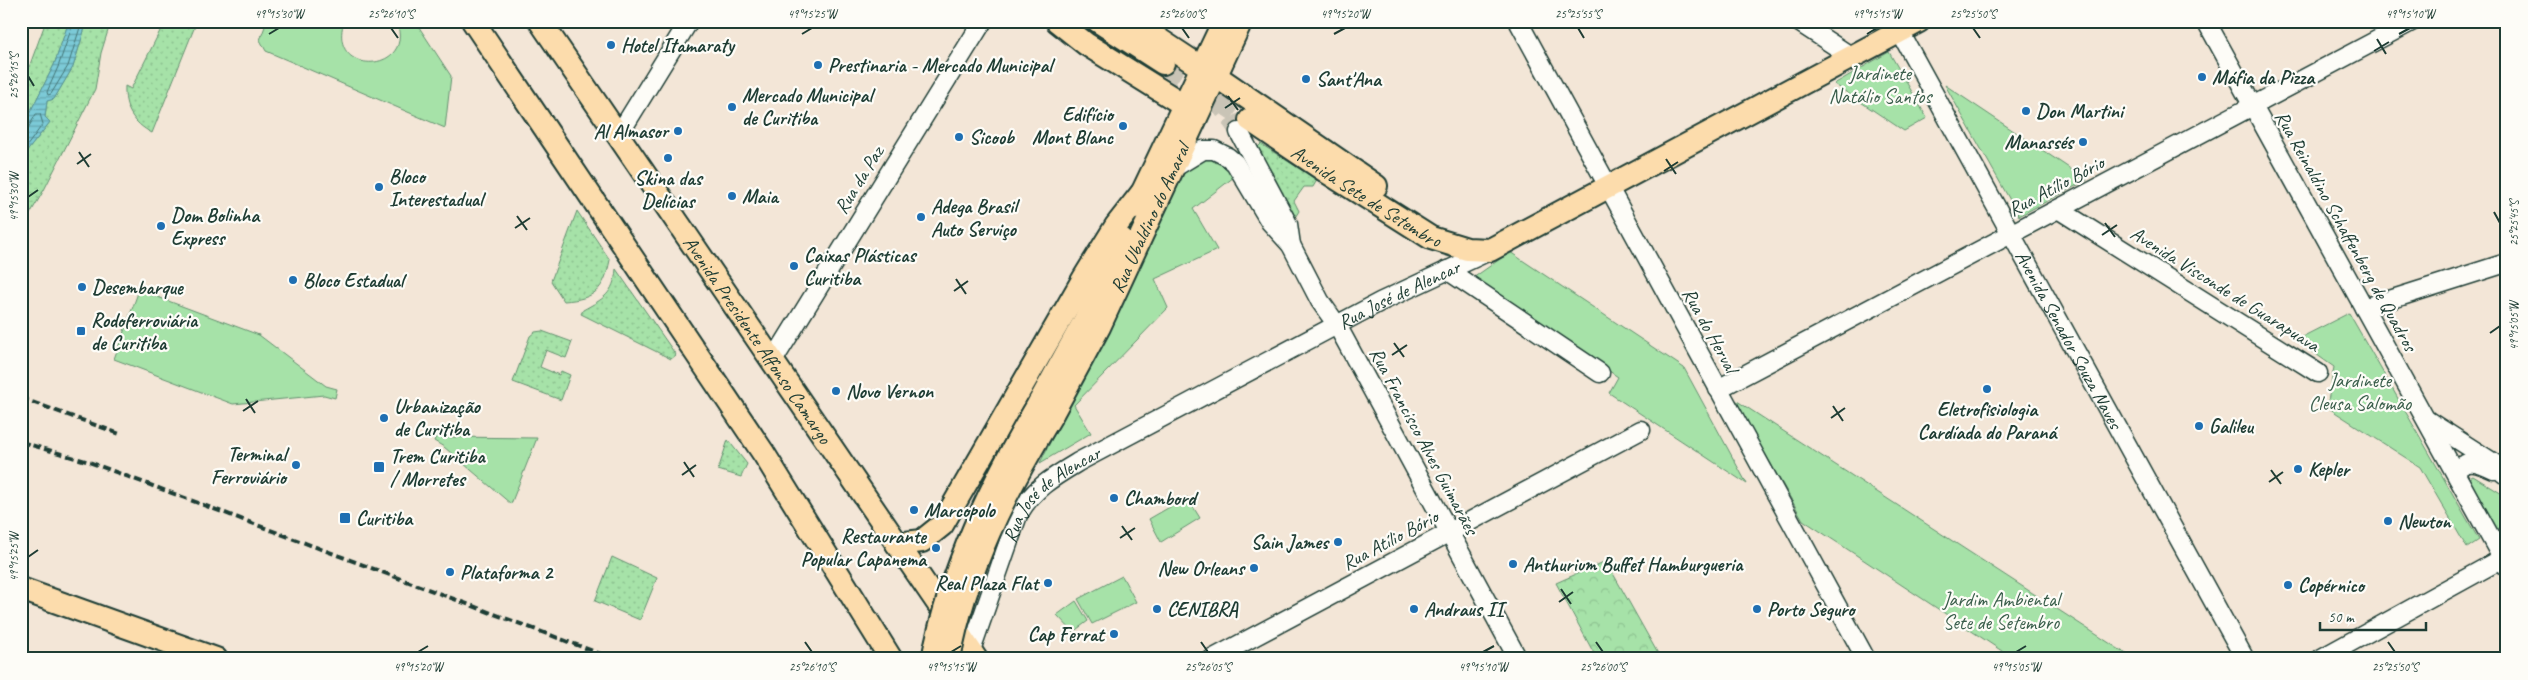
<svg xmlns="http://www.w3.org/2000/svg" width="2528" height="680" font-family="Caveat,sans-serif">
	<style>
		.grass { fill: url(#grass-dots); stroke: #62906e }
		.forest { fill: url(#forest-crowns); stroke: #62906e }
		.park { fill: #a6e2a8; stroke: #62906e }
		.water { fill: url(#water-rules); stroke: #569296 }
		.lines { fill: none; stroke-linecap: round; stroke-linejoin: round }
		.shore { stroke: #447575; stroke-width: 1 }
		.minor-tunnel { stroke: #c9c4b6; stroke-width: 18; stroke-dasharray: 18 9; stroke-linecap: butt }
		.major-tunnel { stroke: #c9c4b6; stroke-width: 22; stroke-dasharray: 22 11; stroke-linecap: butt }
		.minor-casing { stroke: #1f3d34; stroke-width: 21 }
		.major-casing { stroke: #1f3d34; stroke-width: 26 }
		.minor { stroke: #fdfcf7; stroke-width: 18 }
		.major { stroke: #fcdcac; stroke-width: 22 }
		.rail { stroke: #1f3d34; stroke-width: 4; stroke-dasharray: 8 4; stroke-linecap: butt }
		.major-bridge-casing { stroke: #1f3d34; stroke-width: 26; stroke-linecap: butt }
		.major-bridge { stroke: #fcdcac; stroke-width: 22 }
		.ticks { fill: none; stroke: #1f3d34; stroke-width: 2 }
		.poi-dot { fill: #1f6fb2; stroke: #fdfcf7; stroke-width: 2 }
		.labels { text-anchor: middle; dominant-baseline: central; stroke-width: 4.5; stroke-linejoin: round; paint-order: stroke }
		.poi-label { font-size: 20px; font-weight: bold; fill: #1f3d34; stroke: #fdfcf7; text-anchor: start }
		.park-label { font-size: 20px; fill: #3a5e4b; stroke: #fdfcf7 }
		.street-label { font-size: 20px; fill: #1f3d34; stroke: #fdfcf7 }
		.neatline { fill: none; stroke: #1f3d34; stroke-width: 2 }
		.ticks-label { font-size: 12px; text-anchor: middle; fill: #1f3d34 }
	</style>
	<defs>
		<pattern id="grass-dots" width="8" height="8" patternUnits="userSpaceOnUse" patternTransform="scale(1.25)"><rect width="8" height="8" fill="#a6e2a8"/><path d="M2 2h.1M6 6h.1" fill="none" stroke="#8ec391" stroke-width="1.8" stroke-linecap="round"/></pattern>
		<pattern id="forest-crowns" width="20" height="18" patternUnits="userSpaceOnUse" patternTransform="scale(1.25)"><rect width="20" height="18" fill="#a6e2a8"/><path d="M2 6a3 3 0 1 1 6 0M12 15a3 3 0 1 1 6 0" fill="none" stroke="#8ec391"/></pattern>
		<pattern id="water-rules" width="6" height="5" patternUnits="userSpaceOnUse" patternTransform="scale(1.25)"><rect width="6" height="5" fill="#7bcad7"/><path d="M0 2.5h6" fill="none" stroke="#64a5af"/></pattern>
	</defs>
	<rect width="100%" height="100%" fill="#f3e6d7"/>
	<filter id="ink" filterUnits="userSpaceOnUse"><feTurbulence type="fractalNoise" baseFrequency=".02" numOctaves="2"/><feDisplacementMap in="SourceGraphic" scale="10" xChannelSelector="R" yChannelSelector="G"/><feConvolveMatrix kernelMatrix="1 2 1 2 8 2 1 2 1" color-interpolation-filters="sRGB"/></filter>
	<g filter="url(#ink)">
		<path class="grass" d="M46,21H69L54,65L21,130V89Z
			M87,21H111L101,53L95,89L44,190L30,214L21,222V166L28,150L50,122L45,117L47,101L54,99L73,67Z
			M165,21H197L152,133C133,123 124,108 125,86L131,89Z
			M1261,144L1317,180L1313,187H1304L1294,201L1299,211L1294,219L1258,147Z
			M577,211L610,260C604,290 595,299 564,301L551,281Z
			M616,269L676,355L671,359L581,314L583,310C603,299 614,294 616,269Z
			M542,331L572,342L566,358L546,350L540,367L559,375L561,371L570,375L561,400L513,382L530,336L535,332Z
			M728,440L747,464L741,477L718,470Z
			M612,557L657,578L640,620L595,601Z"/>
		<path class="forest" d="M1606,561L1661,659H1597L1556,583Z"/>
		<path class="park" d="M267,21H344C326,79 418,73 396,21H415L451,76L445,128L266,51L260,40Z
			M1889,52L1927,118L1904,131L1834,84Z
			M1945,85L2087,180L2019,216Z
			M1205,159C1220,159 1226,165 1234,177L1193,209L1217,250L1155,279L1168,308L1074,405L1091,433L1040,463L1181,174L1194,163Z
			M1510,252L1684,368L1747,484L1609,393L1618,377L1473,278Z
			M139,290L259,335L326,386L337,389L335,398L324,395L233,404L114,359Z
			M2349,313L2479,540L2467,548L2420,467L2327,407L2334,367L2296,340Z
			M1734,399L2134,659H2014L1803,520Z
			M437,435L449,437L537,438L511,504L444,447L434,441Z
			M2473,476L2507,497V539H2501L2465,480Z
			M1187,497L1200,518L1161,542L1149,519Z
			M1122,576L1136,602L1092,624L1078,599Z
			M1076,601L1088,621L1073,632L1057,615Z"/>
		<path class="water" d="M69,21H87L73,67L54,99L47,101L45,117L50,122L28,150L21,166V130L54,65Z"/>
		<g class="lines">
			<path class="shore" d="M74,21L58,67L47,92L48,95L51,94L68,66L82,21
				M21,132L27,130L36,114H40L43,124L21,154"/>
			<path class="minor-tunnel" d="M1214,97L1239,132"/>
			<path class="major-tunnel" d="M1163,63L1250,120"/>
			<defs>
				<g id="minor">
					<path d="M1518,21L1866,659"/>
					<path d="M1797,21L1852,57"/>
					<path d="M2206,21L2507,567"/>
					<path id="s1" d="M1900,32L2245,659"/>
					<path d="M1239,132L1288,224L1291,245"/>
					<path d="M618,136L689,21"/>
					<path d="M1172,169L1203,150H1214L1228,157L1235,163L1270,222L1291,245L1320,301L1337,325L1518,659"/>
					<path d="M2058,209L2318,373"/>
					<path d="M1447,270L1600,373"/>
					<path d="M2364,308L2503,264"/>
					<path d="M773,361L983,21"/>
					<path d="M1718,389L2413,21"/>
					<path d="M2427,420L2494,463L2504,474"/>
					<path d="M2455,472C2466,457 2479,463 2494,470"/>
					<path id="s2" d="M971,650L1018,515C1033,488 1055,476 1080,461L1380,302L1489,251"/>
					<path d="M1212,659L1641,430"/>
					<path d="M2320,659L2507,556"/>
				</g>
				<g id="major">
					<path d="M473,21L764,454L891,659"/>
					<path id="s3" d="M540,21L976,659"/>
					<path d="M1057,21L1086,44L1184,105"/>
					<path d="M1098,21L1163,63"/>
					<path d="M1131,21L1202,68"/>
					<path d="M1216,76L1376,186"/>
					<path id="s4" d="M1250,120L1327,172L1431,238L1467,249L1490,250L1919,21"/>
					<path d="M1135,208L1224,21"/>
					<path d="M1038,405L1085,320L1122,239"/>
					<path id="s5" d="M1052,414L1099,327L1241,21"/>
					<path d="M897,544L922,541L942,525L1084,278L1116,226L1141,194"/>
					<path d="M21,589L216,659"/>
				</g>
			</defs>
			<use href="#minor" class="minor-casing"/>
			<use href="#major" class="major-casing"/>
			<use href="#minor" class="minor"/>
			<use href="#major" class="major"/>
			<path class="rail" d="M21,398L120,434
				M21,442L89,462L614,659"/>
			<defs>
				<path id="major-bridge" d="M933,659C951,567 991,485 1038,405
					M949,659C965,570 1006,490 1052,414"/>
			</defs>
			<use href="#major-bridge" class="major-bridge-casing"/>
			<use href="#major-bridge" class="major-bridge"/>
		</g>
	</g>
	<path class="ticks" d="M391,28L398,38M1182,28L1189,38M1578,28L1584,38M1973,28L1980,38M269,34L279,28M802,34L812,28M1334,34L1345,28M1867,34L1877,28M2399,34L2410,28M2377,39L2386,54M2374,51L2389,42M28,76L34,86M1228,96L1238,110M1225,108L1240,98M79,152L89,167M1666,159L1676,174M77,164L91,154M1664,171L1678,162M28,197L38,190M2494,212L2500,223M517,216L527,230M2105,223L2115,237M515,228L530,218M2102,235L2117,225M956,279L966,294M954,291L968,281M2490,333L2500,326M1394,343L1404,357M1392,355L1407,345M246,399L255,413M1833,406L1843,421M243,411L258,401M1831,418L1845,408M684,462L694,477M2271,470L2281,484M682,475L696,465M2269,482L2283,472M1122,526L1132,540M1120,538L1135,528M28,557L38,550M1561,589L1571,604M1559,602L1573,592M805,642L812,652M1201,642L1208,652M1596,642L1603,652M2388,642L2395,652M418,652L428,646M951,652L961,646M1483,652L1494,646M2016,652L2026,646"/>
	<g class="poi-dot">
		<circle cx="611" cy="45" r="5"/>
		<circle cx="818" cy="65" r="5"/>
		<circle cx="2202" cy="77" r="5"/>
		<circle cx="1306" cy="79" r="5"/>
		<circle cx="732" cy="107" r="5"/>
		<circle cx="2026" cy="111" r="5"/>
		<circle cx="1123" cy="126" r="5"/>
		<circle cx="678" cy="131" r="5"/>
		<circle cx="959" cy="137" r="5"/>
		<circle cx="2083" cy="142" r="5"/>
		<circle cx="668" cy="158" r="5"/>
		<circle cx="379" cy="187" r="5"/>
		<circle cx="732" cy="196" r="5"/>
		<circle cx="921" cy="217" r="5"/>
		<circle cx="161" cy="226" r="5"/>
		<circle cx="794" cy="266" r="5"/>
		<circle cx="293" cy="280" r="5"/>
		<circle cx="82" cy="287" r="5"/>
		<rect x="76" y="326" width="10" height="10" rx="2.5"/>
		<circle cx="1987" cy="389" r="5"/>
		<circle cx="836" cy="391" r="5"/>
		<circle cx="384" cy="418" r="5"/>
		<circle cx="2199" cy="426" r="5"/>
		<circle cx="296" cy="465" r="5"/>
		<rect x="373" y="461" width="12" height="12" rx="2.5"/>
		<circle cx="2298" cy="469" r="5"/>
		<circle cx="1114" cy="498" r="5"/>
		<circle cx="914" cy="510" r="5"/>
		<rect x="339" y="512" width="12" height="12" rx="2.5"/>
		<circle cx="2388" cy="521" r="5"/>
		<circle cx="1338" cy="542" r="5"/>
		<circle cx="936" cy="548" r="5"/>
		<circle cx="1513" cy="564" r="5"/>
		<circle cx="1254" cy="568" r="5"/>
		<circle cx="450" cy="572" r="5"/>
		<circle cx="1048" cy="583" r="5"/>
		<circle cx="2288" cy="585" r="5"/>
		<circle cx="1157" cy="609" r="5"/>
		<circle cx="1414" cy="609" r="5"/>
		<circle cx="1757" cy="609" r="5"/>
		<circle cx="1114" cy="634" r="5"/>
	</g>
	<g class="labels">
		<g class="poi-label">
			<text x="621" y="45">Hotel Itamaraty</text>
			<text x="828" y="65">Prestinaria - Mercado Municipal</text>
			<text x="2212" y="77">Máfia da Pizza</text>
			<text x="1316" y="79">Sant'Ana</text>
			<text x="742" y="95">Mercado Municipal<tspan x="742" dy="23">de Curitiba</tspan></text>
			<text x="2036" y="111">Don Martini</text>
			<text x="1113" y="114" text-anchor="end">Edifício<tspan x="1113" dy="23">Mont Blanc</tspan></text>
			<text x="668" y="131" text-anchor="end">Al Almasor</text>
			<text x="969" y="137">Sicoob</text>
			<text x="2073" y="142" text-anchor="end">Manassés</text>
			<text x="389" y="176">Bloco<tspan x="389" dy="23">Interestadual</tspan></text>
			<text x="668" y="178" text-anchor="middle">Skina das<tspan x="668" dy="23">Delícias</tspan></text>
			<text x="742" y="196">Maia</text>
			<text x="931" y="206">Adega Brasil<tspan x="931" dy="23">Auto Serviço</tspan></text>
			<text x="171" y="215">Dom Bolinha<tspan x="171" dy="23">Express</tspan></text>
			<text x="804" y="255">Caixas Plásticas<tspan x="804" dy="23">Curitiba</tspan></text>
			<text x="303" y="280">Bloco Estadual</text>
			<text x="92" y="287">Desembarque</text>
			<text x="91" y="320">Rodoferroviária<tspan x="91" dy="23">de Curitiba</tspan></text>
			<text x="846" y="391">Novo Vernon</text>
			<text x="394" y="406">Urbanização<tspan x="394" dy="23">de Curitiba</tspan></text>
			<text x="1987" y="409" text-anchor="middle">Eletrofisiologia<tspan x="1987" dy="23">Cardíada do Paraná</tspan></text>
			<text x="2209" y="426">Galileu</text>
			<text x="286" y="454" text-anchor="end">Terminal<tspan x="286" dy="23">Ferroviário</tspan></text>
			<text x="390" y="456">Trem Curitiba<tspan x="390" dy="23">/ Morretes</tspan></text>
			<text x="2308" y="469">Kepler</text>
			<text x="1124" y="498">Chambord</text>
			<text x="924" y="510">Marcopolo</text>
			<text x="356" y="518">Curitiba</text>
			<text x="2398" y="521">Newton</text>
			<text x="926" y="536" text-anchor="end">Restaurante<tspan x="926" dy="23">Popular Capanema</tspan></text>
			<text x="1328" y="542" text-anchor="end">Sain James</text>
			<text x="1523" y="564">Anthurium Buffet Hamburgueria</text>
			<text x="1244" y="568" text-anchor="end">New Orleans</text>
			<text x="460" y="572">Plataforma 2</text>
			<text x="1038" y="583" text-anchor="end">Real Plaza Flat</text>
			<text x="2298" y="585">Copérnico</text>
			<text x="1167" y="609">CENIBRA</text>
			<text x="1424" y="609">Andraus II</text>
			<text x="1767" y="609">Porto Seguro</text>
			<text x="1104" y="634" text-anchor="end">Cap Ferrat</text>
		</g>
		<g class="park-label">
			<text x="1880" y="73">Jardinete<tspan x="1880" dy="23">Natálio Santos</tspan></text>
			<text x="2360" y="380">Jardinete<tspan x="2360" dy="23">Cleusa Salomão</tspan></text>
			<text x="2001" y="599">Jardim Ambiental<tspan x="2001" dy="23">Sete de Setembro</tspan></text>
		</g>
		<g class="street-label">
			<text transform="translate(859 180) rotate(-58)">Rua da Paz</text>
			<text transform="translate(2056 186) rotate(-28)">Rua Atílio Bório</text>
			<text stroke="none"><textPath href="#s4" startOffset="139">Avenida Sete de Setembro</textPath></text>
			<text stroke="none"><textPath href="#s5" startOffset="219">Rua Ubaldino do Amaral</textPath></text>
			<text transform="translate(2346 231) rotate(61)">Rua Reinaldino Schaffenberg de Quadros</text>
			<text transform="translate(2225 289) rotate(32)">Avenida Visconde de Guarapuava</text>
			<text stroke="none"><textPath href="#s2" startOffset="586">Rua José de Alencar</textPath></text>
			<text transform="translate(1710 330) rotate(61)">Rua do Herval</text>
			<text stroke="none"><textPath href="#s3" startOffset="386">Avenida Presidente Affonso Camargo</textPath></text>
			<text stroke="none"><textPath href="#s1" startOffset="351">Avenida Senador Souza Naves</textPath></text>
			<text transform="translate(1424 441) rotate(62)">Rua Francisco Alves Guimarães</text>
			<text stroke="none"><textPath href="#s2" startOffset="181">Rua José de Alencar</textPath></text>
			<text transform="translate(1390 540) rotate(-28)">Rua Atílio Bório</text>
		</g>
	</g>
	<rect width="2528" height="680" fill="none" stroke="#fdfcf7" stroke-width="55"/>
	<path d="M2320 622v8h106v-8" fill="none" stroke="#1f3d34" stroke-width="2.5"/>
	<text x="2328" y="622" font-size="15" fill="#1f3d34" stroke="#fdfcf7" stroke-width="4" paint-order="stroke">50 m</text>
	<rect x="28" y="28" width="2472" height="624" class="neatline"/>
	<g class="ticks-label">
		<text x="279" y="18">49°15'30"W</text>
		<text x="391" y="18">25°26'10"S</text>
		<text x="812" y="18">49°15'25"W</text>
		<text x="1182" y="18">25°26'00"S</text>
		<text x="1345" y="18">49°15'20"W</text>
		<text x="1578" y="18">25°25'55"S</text>
		<text x="1877" y="18">49°15'15"W</text>
		<text x="1973" y="18">25°25'50"S</text>
		<text x="2410" y="18">49°15'10"W</text>
		<text transform="translate(14 76) rotate(-90)" y="4">25°26'15"S</text>
		<text transform="translate(14 197) rotate(-90)" y="4">49°15'30"W</text>
		<text transform="translate(2514 223) rotate(-90)" y="4">25°25'45"S</text>
		<text transform="translate(2514 326) rotate(-90)" y="4">49°15'05"W</text>
		<text transform="translate(14 557) rotate(-90)" y="4">49°15'25"W</text>
		<text x="418" y="671">49°15'20"W</text>
		<text x="812" y="671">25°26'10"S</text>
		<text x="951" y="671">49°15'15"W</text>
		<text x="1208" y="671">25°26'05"S</text>
		<text x="1483" y="671">49°15'10"W</text>
		<text x="1603" y="671">25°26'00"S</text>
		<text x="2016" y="671">49°15'05"W</text>
		<text x="2395" y="671">25°25'50"S</text>
	</g>
</svg>
